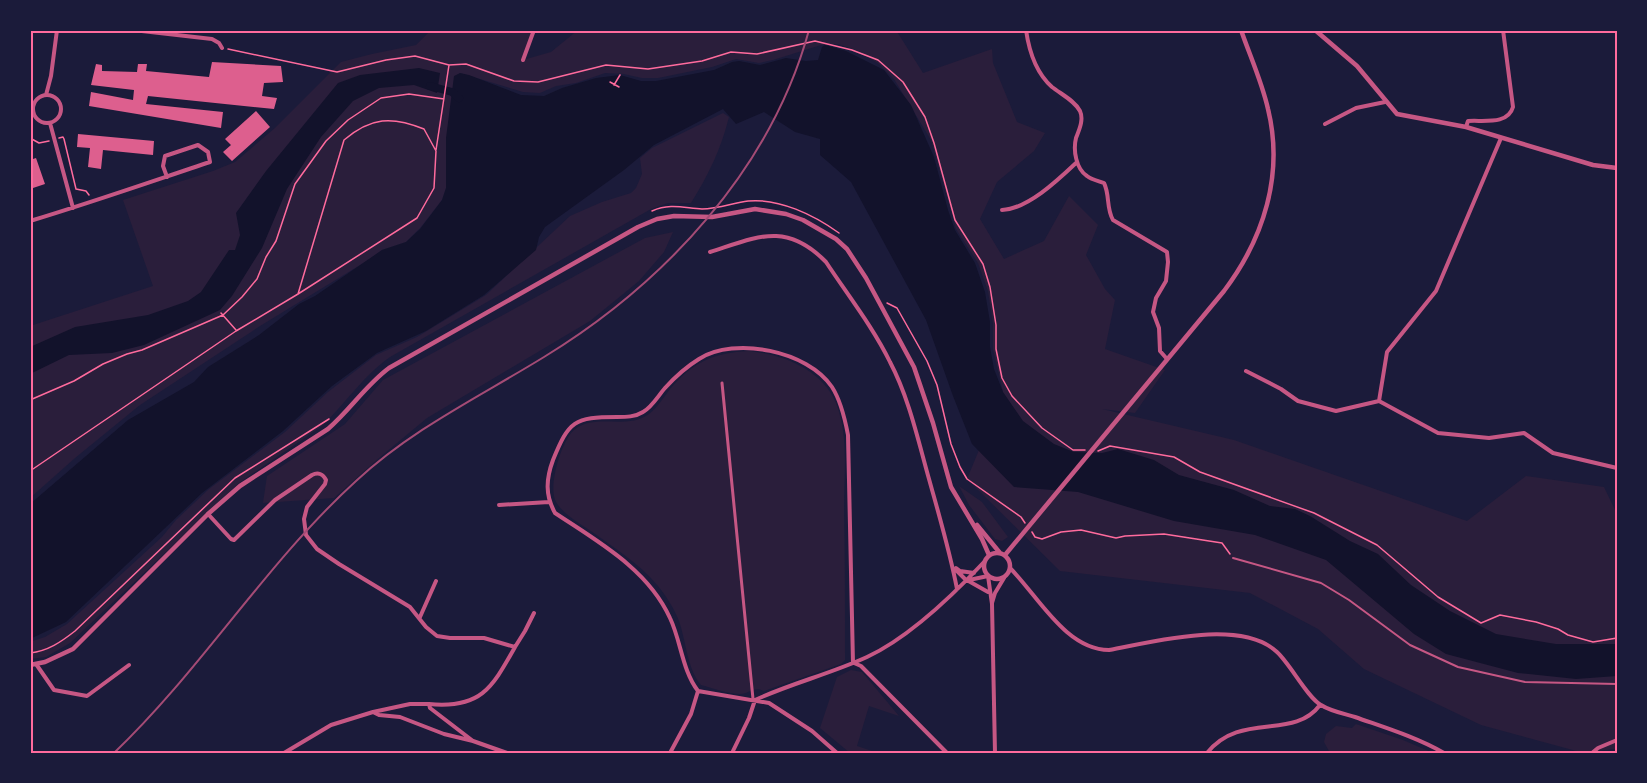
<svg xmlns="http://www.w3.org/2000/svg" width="1647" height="783" font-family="'Asap Condensed',sans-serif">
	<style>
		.green { fill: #2a1e3b }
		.water { fill: #12122b }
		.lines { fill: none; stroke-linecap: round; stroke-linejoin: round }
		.canal { stroke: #12122b; stroke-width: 8 }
		.building { fill: #dd5f8e }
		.path { stroke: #ff6b9d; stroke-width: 1.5 }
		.service { stroke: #c65784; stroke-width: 2 }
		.pedestrian { stroke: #c65784; stroke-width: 3 }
		.minor { stroke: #c65784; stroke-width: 4 }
		.tertiary { stroke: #c65784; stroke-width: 4.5 }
		.rail { stroke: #a44b75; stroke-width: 2 }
		.neatline { fill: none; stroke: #ff6b9d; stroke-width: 2 }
	</style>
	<rect width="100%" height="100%" fill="#1b1b3a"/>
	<path class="green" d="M431,30H534L523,60L551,52L578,30H896L923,73L992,49L993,63L1017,122L1045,133L1034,151L997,182L980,219L1004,259L1044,241L1069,196L1098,225L1086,255L1105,289L1115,300L1105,349L1165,370L1135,413L1102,409L1234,440L1467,521L1526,476L1604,487L1617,514V749L1580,752L1481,725L1364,669L1318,629L1250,593L1060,571L967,479L1003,392L993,349V324L988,291L978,263L956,229L931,140L894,79L879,64L861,52L838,44L821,45L773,60L759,63L736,59L712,67L658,78H642L624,74L605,73L576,83L556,86L540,93L523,92L460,73L446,143V188L442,200L421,227L406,242L382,250L370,259L260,326L140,405L75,458L30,498V326L153,286L123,200L213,171L235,162L275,128L341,62L372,54L416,45Z
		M723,113L729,117C721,149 708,176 691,203H668L651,209L390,357C362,377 346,403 322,426L239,483L70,643L46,657L30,659V642L45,637L67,624L162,537L176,520L209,489L285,432L328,392L376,355L417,337L486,295L570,216L602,202L631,193L636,188L642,174L640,158L652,148Z
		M673,232L664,252L639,281L590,321L427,418L379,458L334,498L263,503L267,476L345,424L383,380L645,238Z
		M749,351C781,354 822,369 836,403C849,436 844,473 844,508C845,558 845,609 845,660L841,664L764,691C754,686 749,694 740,694C728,694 713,688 701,685C687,668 686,641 679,621C674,608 666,596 658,586C639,563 614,548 591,531C579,523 563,514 556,502C548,487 560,449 569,436C588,409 625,432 649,414C657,408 664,397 670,389C693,362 713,353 749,351Z
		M959,486L982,502L1008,537L1002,541L995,539L969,505Z
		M851,670L862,672L899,716L869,706L857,746L878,753H850L820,728L837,677Z
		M1356,724L1403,740L1433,753H1330L1324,742L1326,734L1336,726L1352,728Z"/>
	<path class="water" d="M825,45L846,51L884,70L911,105L934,157L948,210L955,230L975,263L985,292L990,322V347L994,369L1003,392L1023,421L1054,444L1074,452L1102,453L1118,449L1154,460L1179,475L1234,490L1270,506L1295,509L1310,516L1350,541L1378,554L1411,585L1450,611L1496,634L1556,644H1617V676L1576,679L1518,673L1446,654L1414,634L1326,560L1255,535L1174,521L1078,492L1014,487L972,444L953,396L926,320L851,182L820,155V139L795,132L764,112L736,124L723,109L654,145L624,170L545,227L539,237L536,250L484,295L426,331L377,353L332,386L283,431L202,493L66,622L30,639V504L128,420L194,382L208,367L259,335L299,304L315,296L382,250L406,242L420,229L442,200L446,188V138L454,76L460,73L469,75L521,95L544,96L562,88L596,78L620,75L641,81H656L714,70L732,62L739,61L760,65L786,58L806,61L818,60L822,47Z
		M419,68L440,73L437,93L414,85L379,88L353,101L321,137L287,189L262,248L232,296L220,310L144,345L112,353L69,355L30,374V347L75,327L148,315L188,301L201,292L229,250H235L240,235L236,213L266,171L338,83L360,75Z"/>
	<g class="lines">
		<path class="canal" d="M430,86L452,92L459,98"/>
	</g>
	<path class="building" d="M212,62L281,66L283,82L264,83L262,96L277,98L274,109L148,96L146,104L223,112L221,128L89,106L91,92L133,100L134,90L91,85L96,64L102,65V71L137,72L138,64H147L146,71L209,77Z
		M256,111L270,127L232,161L223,152L231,145L225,139Z
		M78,134L154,141L153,155L103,150L101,169L88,167L90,148L77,147Z
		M36,158L45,184L30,189V160Z"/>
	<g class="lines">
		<path class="path" d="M228,49L337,72L386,60L415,56L449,65L436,150
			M449,65L466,64L514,81L538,82L606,65L648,69L702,61L731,52L757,54L815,41L852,50L878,60L903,82L925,117L934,143L955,220L983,264L990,287L996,325V349L1002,378L1012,396L1042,428L1073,450H1085
			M610,82L619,87
			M614,85L620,75
			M30,138L39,143L49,141
			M59,138L63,137L64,139L76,189L86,191L89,195
			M652,211C670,203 684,208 702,209C718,209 733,203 748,201C779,198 814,215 839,233
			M887,303L897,308L927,361L937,385L951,444L960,467L967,479L1021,517L1025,523
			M221,313L236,330
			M30,400L74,381L103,364L127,354L142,350L223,315L242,297L257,279L266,257L276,241L295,184L326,141L348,120L381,98L409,94L444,99
			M1098,451L1110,446L1174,457L1200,472L1314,513L1377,545L1438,597L1481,623L1500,615L1536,622L1558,629L1568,635L1593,642L1617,638
			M30,471L236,331L298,294L417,218L434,188L436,151L424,129C392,116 371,117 344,140L298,294
			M1032,532L1035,537L1042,539L1061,532L1081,530L1116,538L1125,536L1164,534L1222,543L1230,554
			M30,653C48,651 61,642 75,631L235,478L329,419"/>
		<path class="service" d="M1233,558L1321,583L1349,600L1410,645L1458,667L1525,682L1617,684"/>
		<path class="pedestrian" d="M722,383L753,699"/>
		<path class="minor" d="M133,30L212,39L219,43L222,48
			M1026,30C1029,51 1035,72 1052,87C1061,94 1075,101 1080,111C1084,120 1079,130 1076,138C1073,150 1076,169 1087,176C1092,180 1099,181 1104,183C1110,195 1106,208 1113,220L1167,252L1168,262L1166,281L1156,298L1153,312L1159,328L1160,351L1167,359
			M523,60L534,30
			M33 109a14 14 0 1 1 28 0a14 14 0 1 1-28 0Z
			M46,95L51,76L57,30
			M50,123L73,208
			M1325,124L1356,108L1385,102
			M1466,127L1468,121C1484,120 1508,125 1513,107L1503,30
			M1002,210C1028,209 1059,179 1077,162
			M30,221C90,203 150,182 210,162L208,152L198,145L165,156L163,166L167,177
			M710,252C757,237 786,221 826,262C847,294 873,327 890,362C909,398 918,440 929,479C939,515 950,552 957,589
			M1246,371L1281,389L1298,401L1336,411L1379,401L1438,433L1489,438L1524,433L1553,453L1617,468
			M1379,401L1387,352L1436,291L1501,138
			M499,505L549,502
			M208,514L231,539L234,540L275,500L312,475C318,472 323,474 326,480L325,484L307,507L304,519L306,535L317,549L339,564L410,607L426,627L437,636L450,638H484L515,647C492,688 481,709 429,704
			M956,568L960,571L974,573
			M1010,568C1038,596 1066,650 1109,650C1153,642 1241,618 1277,652C1291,665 1307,697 1321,705C1330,711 1345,714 1355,717C1386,728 1416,737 1444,753
			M955,569L965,579L988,592
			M969,580L988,576L992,604L995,753
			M992,603L995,593L1004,578
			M420,617L436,581
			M515,647L525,631L534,613
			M854,663L861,666L947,753
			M36,664L54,690L87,696L129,665
			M373,712L410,704H429L430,708L473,741L507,753
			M284,753L331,725L373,712L379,715L400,717L444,734L473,741
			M670,753L691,714L698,691
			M732,753L749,718L755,700C792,683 830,674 867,657C908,638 953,595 984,562
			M837,753L812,731L769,703L698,691C682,670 681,641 670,618C648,569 597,541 555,513C545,495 546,479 553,460C569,421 574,417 617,417C626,417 635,417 643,412C652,407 658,396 665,388C675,377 686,367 699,359C735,336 808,351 832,387C841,401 845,419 848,435L853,663
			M1207,753C1241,711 1293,741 1320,705
			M1592,753L1598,748L1617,740"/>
		<path class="tertiary" d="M1315,30L1357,66L1397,114L1466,127L1593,165L1617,168
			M977,525L1000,553
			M984 566a13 13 0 1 1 26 0a13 13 0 1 1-26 0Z
			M1005,555L1224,291C1264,238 1284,174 1268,109C1262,82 1250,56 1241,30
			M30,665L45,662L73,649L208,514L240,486L328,429C350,410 366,385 389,368L638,227L657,219L674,216L712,217L755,209L786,214L803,220L836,239L847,249L866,278L914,367L933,423L951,487L982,539L989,555"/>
		<path class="rail" d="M114,753C202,669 266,563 356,481C412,429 479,397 544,357C665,283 771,169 809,30"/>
	</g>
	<rect width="1647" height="783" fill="none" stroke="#1b1b3a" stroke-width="63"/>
	<rect x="32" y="32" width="1584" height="720" class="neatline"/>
</svg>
